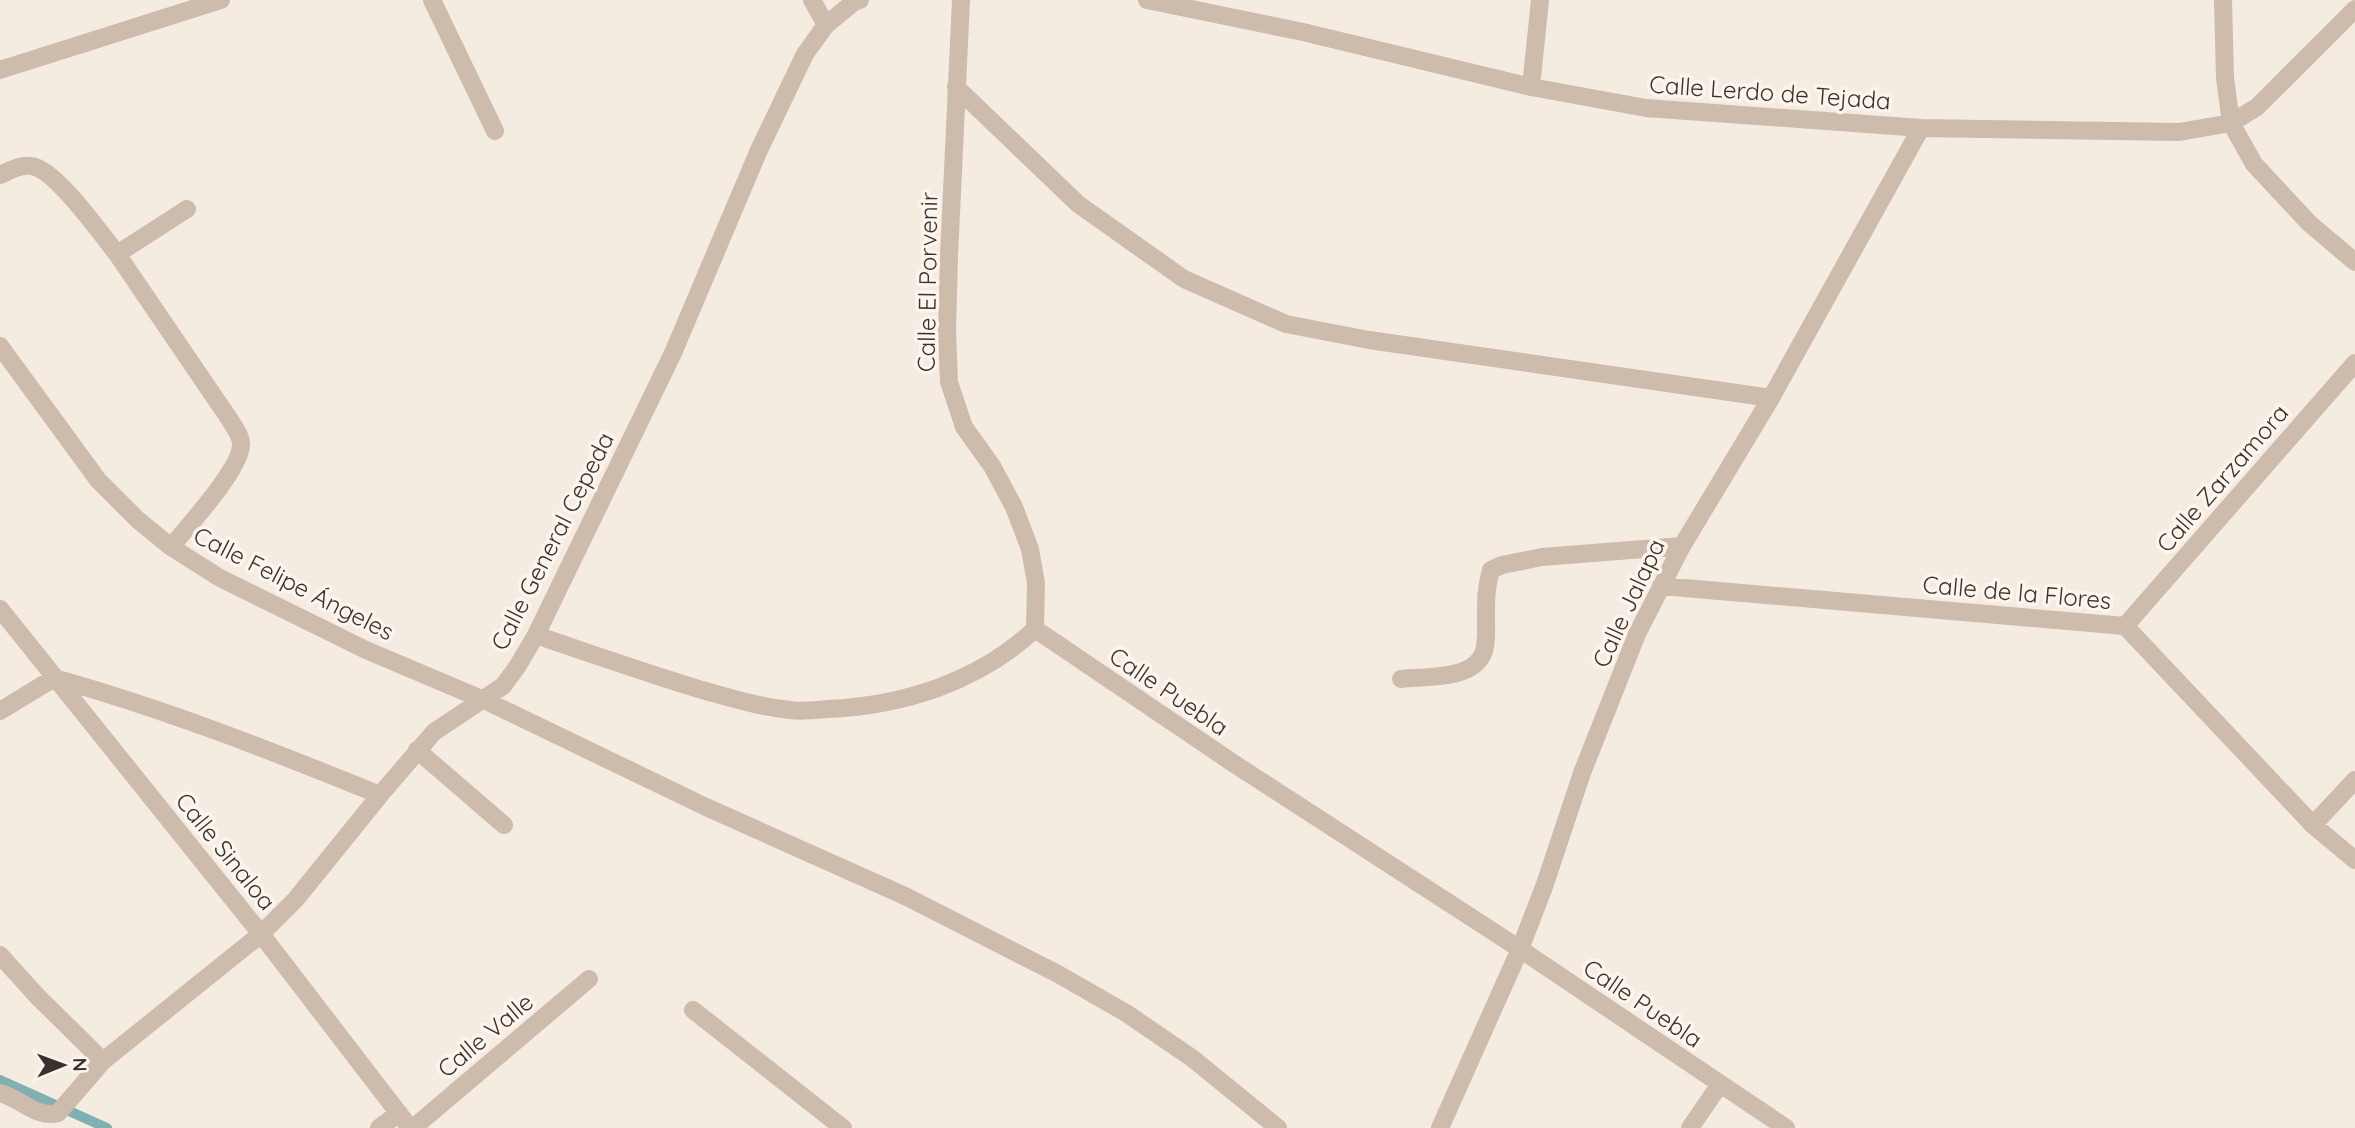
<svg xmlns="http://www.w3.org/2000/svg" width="2355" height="1128" font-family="Quicksand,sans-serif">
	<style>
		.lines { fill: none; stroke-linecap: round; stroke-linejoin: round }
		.stream { stroke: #7fb0b2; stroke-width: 10 }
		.minor { stroke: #cdbbac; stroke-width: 18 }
		.labels { text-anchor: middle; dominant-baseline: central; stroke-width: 7; stroke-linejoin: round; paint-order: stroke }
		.street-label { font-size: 24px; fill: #3b302b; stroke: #fbf5ee }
	</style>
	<rect width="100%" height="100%" fill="#f4ebe1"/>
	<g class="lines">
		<path class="stream" d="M0,1080L107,1128"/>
		<path class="minor" d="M432,0L495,131
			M812,0L826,25
			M961,0L949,256L947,330L949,382L964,427L992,466L1014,507L1030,549L1036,583L1035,629
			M1147,0L1303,32L1531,87L1646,108L1921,128L2179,132L2231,123L2257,107L2355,9
			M2223,0L2225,78L2231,123L2254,164L2309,223L2355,262
			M0,70L221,0
			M956,87L1078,204L1184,279L1286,324L1369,340L1771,398
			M1531,87L1540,0
			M0,175C9,171 20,164 31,166C55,168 101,234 117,254L187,209
			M117,254L230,420C234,427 241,435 241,444C242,468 187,527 171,547
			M0,346L98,480L138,520L171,547L220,578L366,650L484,700L706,807L905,896L1058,974L1126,1013L1192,1058L1278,1128
			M1661,586L2125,626L2313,825L2355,860
			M0,609L261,934L410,1128
			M2125,626L2355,363
			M1035,629L1233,763L1520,949L1786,1128
			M536,635C591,654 646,673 702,690C731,698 760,707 790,710C801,712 815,710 827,709C902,706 979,682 1035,629
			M1401,679C1426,676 1474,681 1484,651C1487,641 1486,629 1486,618C1486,601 1486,586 1491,570L1502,565L1542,557L1682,546
			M0,711L54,678C165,709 272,751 380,795
			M417,750L504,825
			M2313,825L2355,780
			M0,955L38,997L103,1061
			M693,1010L843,1128
			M0,1093C20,1098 37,1119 58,1113L103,1061L261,934L296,899L380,795L434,732L503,686L517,667L536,635L673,353L759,150L805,54L826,25L854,2L860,0
			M379,1128L399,1113
			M413,1128L589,979
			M1440,1128L1520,949L1544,887L1582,773L1637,634L1682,546L1771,398L1921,128
			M1690,1128L1720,1084"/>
	</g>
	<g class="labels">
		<g class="street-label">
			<text transform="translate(1770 92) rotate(4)">Calle Lerdo de Tejada</text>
			<text transform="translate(927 282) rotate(-89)">Calle El Porvenir</text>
			<text transform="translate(2222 478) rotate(-49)">Calle Zarzamora</text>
			<text transform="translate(552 541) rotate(-63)">Calle General Cepeda</text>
			<text transform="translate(294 583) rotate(27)">Calle Felipe Ángeles</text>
			<text transform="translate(2017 592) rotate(5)">Calle de la Flores</text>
			<text transform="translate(1628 603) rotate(-65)">Calle Jalapa</text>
			<text transform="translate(1169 691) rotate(34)">Calle Puebla</text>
			<text transform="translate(226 851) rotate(51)">Calle Sinaloa</text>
			<text transform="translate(1643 1003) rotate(34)">Calle Puebla</text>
			<text transform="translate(485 1035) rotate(-40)">Calle Valle</text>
		</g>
	</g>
	<g transform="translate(63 1065) rotate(89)" stroke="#fbf5ee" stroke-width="5" paint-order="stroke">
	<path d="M0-5L12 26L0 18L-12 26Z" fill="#3b302b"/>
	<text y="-10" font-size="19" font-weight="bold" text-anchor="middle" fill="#3b302b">N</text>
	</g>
</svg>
